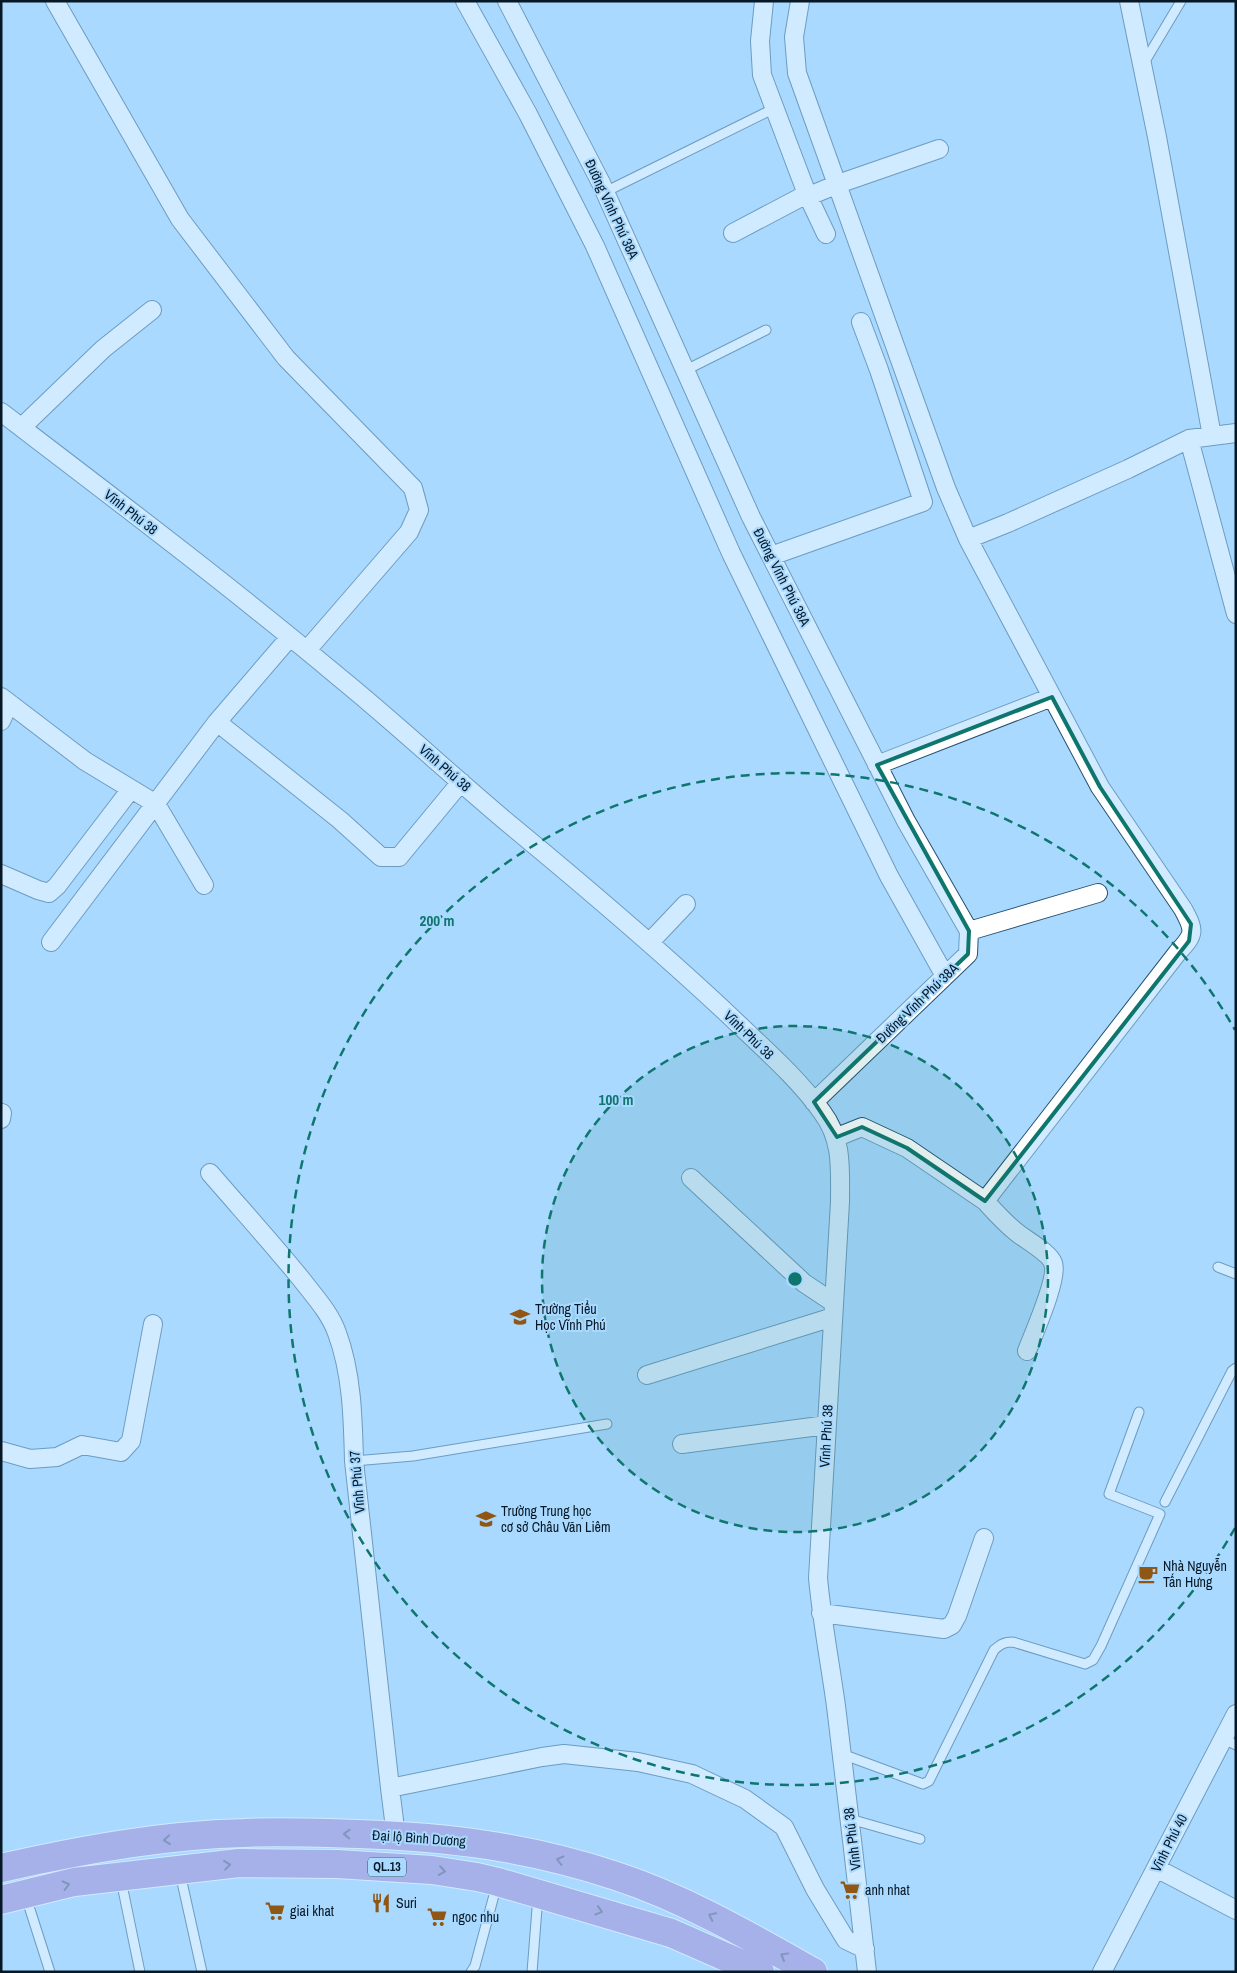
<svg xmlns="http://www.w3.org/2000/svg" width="1237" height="1973" font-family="'Archivo Narrow',sans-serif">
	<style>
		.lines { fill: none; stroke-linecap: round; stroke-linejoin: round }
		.lane-casing { stroke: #255272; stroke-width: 11 }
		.street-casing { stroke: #255272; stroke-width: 20 }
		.highway-casing { stroke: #fff; stroke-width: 30 }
		.lane { stroke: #fff; stroke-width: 9 }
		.street { stroke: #fff; stroke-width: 18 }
		.highway { stroke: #a180cd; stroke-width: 28 }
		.oneway { stroke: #4c4771 }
		.marked { fill: none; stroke: #0f766e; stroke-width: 4; stroke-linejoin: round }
		.ring { fill: none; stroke: #0f766e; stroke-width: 2.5; stroke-dasharray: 9 6 }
		.labels { text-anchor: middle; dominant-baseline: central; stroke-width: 4; stroke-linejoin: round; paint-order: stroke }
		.shield { fill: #a9d9ff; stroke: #375266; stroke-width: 1 }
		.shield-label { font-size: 12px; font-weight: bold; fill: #061825 }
		.street-label { font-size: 14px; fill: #061825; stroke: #a9d9ff }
		.poi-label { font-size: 14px; fill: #061825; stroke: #a9d9ff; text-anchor: start }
		.centre { fill: #0f766e; stroke: #a9d9ff; stroke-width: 2.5 }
		.ring-label { font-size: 15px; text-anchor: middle; font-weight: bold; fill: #0f766e; stroke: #a9d9ff; stroke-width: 4; stroke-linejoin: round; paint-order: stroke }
	</style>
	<rect width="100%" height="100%" fill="#a9d9ff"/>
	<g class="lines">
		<defs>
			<path id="lane" d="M1144,63L1181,1
				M605,192L775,108
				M686,370L766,330
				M1218,1267L1236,1274
				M354,1461L413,1456L607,1424
				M1165,1502L1232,1371L1236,1368
				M1223,1739L1236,1745
				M842,1754L923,1784L929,1781L994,1650C1001,1644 1004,1642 1013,1642L1085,1664L1093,1660L1101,1646L1160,1514L1109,1494L1139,1412
				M850,1819L920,1839
				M180,1873L202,1972
				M121,1880L140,1972
				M26,1897L50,1972
				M471,1972L475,1966L497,1884
				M532,1972L538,1896"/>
			<path id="street" d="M55,1L180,219L286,358L413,488L419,510L409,532L307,650
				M465,1L528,114L595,246L731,553L889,876L945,976
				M507,1L601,183L751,517L906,821L969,931L968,954L814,1102
				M764,1L760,41L762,75L807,194L826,234
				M800,1L794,37L797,73L946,488L968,539L1008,523L1128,469L1189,439L1236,433
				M1129,1L1157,137L1212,436
				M809,196L838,184L939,149
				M733,233L807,194
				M1,412C115,499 230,586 340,678C399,726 455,779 514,828C589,890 662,952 732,1018C763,1048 797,1077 822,1112C843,1140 840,1169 840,1202L818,1578C822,1621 830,1663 836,1706C847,1795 857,1883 867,1972
				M22,427L103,349L152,310
				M1189,439L1236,614
				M771,556L923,502L879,370L861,322
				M1,697L85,761L156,804L204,885
				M1,721L9,703
				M217,722L290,637
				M877,765L1052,697
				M1,874L38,890L49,893L57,886L131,789
				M969,931L1098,893
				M51,942L217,722L340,820L381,857H399L461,782
				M649,943L686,904
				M1,1119L2,1113
				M837,1137L862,1127L907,1148L985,1201L1178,952C1195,934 1195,931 1183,909L1100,787L968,539
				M210,1173C241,1209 272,1243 302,1280C315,1297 330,1313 337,1333C352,1373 353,1419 354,1461L390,1788L396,1836
				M691,1178L804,1283L834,1303
				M985,1201C994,1211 1004,1222 1015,1231C1024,1239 1049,1252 1053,1263C1059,1277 1033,1335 1027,1351
				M647,1375L833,1317
				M682,1444L827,1425
				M1,1451L30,1459L57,1457L82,1445L121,1452L131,1441L153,1324
				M821,1613L944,1629L952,1625L957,1616L984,1538
				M390,1788L542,1757L564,1754L638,1762L692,1774L745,1799L784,1827L815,1889L846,1940L865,1949
				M1156,1868L1236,1910
				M1102,1972L1236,1714"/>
			<path id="highway" d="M1,1868C80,1850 162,1835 244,1833C282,1831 320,1833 358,1834C449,1837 529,1847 616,1876C686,1899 749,1936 813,1972
				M1,1900L74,1882L239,1863L337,1864L432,1870L477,1877L498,1882L671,1933L760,1972"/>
		</defs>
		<use href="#lane" class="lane-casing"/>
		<use href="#street" class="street-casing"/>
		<use href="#highway" class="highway-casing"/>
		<use href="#lane" class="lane"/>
		<use href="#street" class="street"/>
		<use href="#highway" class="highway"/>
	</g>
	<defs><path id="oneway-chevron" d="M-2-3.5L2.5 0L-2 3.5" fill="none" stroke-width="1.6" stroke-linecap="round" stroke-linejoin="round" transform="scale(1.25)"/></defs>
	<g class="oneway">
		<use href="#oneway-chevron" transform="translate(347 1834) rotate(-178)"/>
		<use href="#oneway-chevron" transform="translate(167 1840) rotate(174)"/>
		<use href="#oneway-chevron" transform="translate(560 1860) rotate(-166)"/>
		<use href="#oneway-chevron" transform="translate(227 1865) rotate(-7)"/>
		<use href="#oneway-chevron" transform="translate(442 1871) rotate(8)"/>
		<use href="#oneway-chevron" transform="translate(66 1885) rotate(-14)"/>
		<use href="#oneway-chevron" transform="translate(599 1911) rotate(17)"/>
		<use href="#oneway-chevron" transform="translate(712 1916) rotate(-154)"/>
		<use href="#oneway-chevron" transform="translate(784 1956) rotate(-151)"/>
	</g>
	<path d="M0 0H1237V1973H0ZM1052,697L1100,787L1191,924L1189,941L985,1201L907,1148L862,1127L837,1137L814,1102L968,954L969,931L877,765Z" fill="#a9d9ff" fill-opacity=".55" fill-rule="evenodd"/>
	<path class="marked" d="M1052,697L1100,787L1191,924L1189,941L985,1201L907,1148L862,1127L837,1137L814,1102L968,954L969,931L877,765Z"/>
	<circle cx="795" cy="1279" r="253" fill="#0f766e" fill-opacity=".12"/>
	<g class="ring">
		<circle cx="795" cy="1279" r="253"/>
		<path d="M1235 1528A506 506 0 1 1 1235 1030"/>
	</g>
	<defs>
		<symbol id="school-bare" viewBox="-9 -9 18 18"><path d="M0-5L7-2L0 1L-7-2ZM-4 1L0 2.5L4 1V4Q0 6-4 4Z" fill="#905613" stroke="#a9d9ff" stroke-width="2.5" paint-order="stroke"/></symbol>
		<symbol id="cafe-bare" viewBox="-9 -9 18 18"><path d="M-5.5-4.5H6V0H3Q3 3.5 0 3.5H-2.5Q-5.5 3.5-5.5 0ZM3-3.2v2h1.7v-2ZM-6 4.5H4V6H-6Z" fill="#905613" stroke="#a9d9ff" stroke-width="2.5" paint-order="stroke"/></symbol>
		<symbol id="supermarket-bare" viewBox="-9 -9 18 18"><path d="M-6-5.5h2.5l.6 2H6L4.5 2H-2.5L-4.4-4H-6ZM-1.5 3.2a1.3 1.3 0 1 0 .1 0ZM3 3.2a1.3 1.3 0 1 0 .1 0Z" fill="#905613" stroke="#a9d9ff" stroke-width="2.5" paint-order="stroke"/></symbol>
		<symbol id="restaurant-bare" viewBox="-9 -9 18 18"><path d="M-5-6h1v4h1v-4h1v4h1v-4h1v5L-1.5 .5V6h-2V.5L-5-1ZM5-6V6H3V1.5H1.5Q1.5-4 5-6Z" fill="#905613" stroke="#a9d9ff" stroke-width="2.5" paint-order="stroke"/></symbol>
	</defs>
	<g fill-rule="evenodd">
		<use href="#school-bare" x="506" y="1303" width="28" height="28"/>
		<use href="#school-bare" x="472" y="1505" width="28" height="28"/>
		<use href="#cafe-bare" x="1134" y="1560" width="28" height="28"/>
		<use href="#supermarket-bare" x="836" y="1876" width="28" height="28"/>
		<use href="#restaurant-bare" x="367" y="1889" width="28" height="28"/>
		<use href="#supermarket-bare" x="261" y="1897" width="28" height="28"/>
		<use href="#supermarket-bare" x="423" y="1903" width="28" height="28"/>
	</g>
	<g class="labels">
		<rect class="shield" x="368" y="1857.5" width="38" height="19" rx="4"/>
		<g class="shield-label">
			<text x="387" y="1867">QL.13</text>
		</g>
		<g class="street-label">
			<text transform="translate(612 209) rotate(65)">Đường Vĩnh Phú 38A</text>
			<text transform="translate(131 512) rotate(38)">Vĩnh Phú 38</text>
			<text transform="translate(782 577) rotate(63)">Đường Vĩnh Phú 38A</text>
			<text transform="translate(445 768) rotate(41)">Vĩnh Phú 38</text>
			<text transform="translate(917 1003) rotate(-44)">Đường Vĩnh Phú 38A</text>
			<text transform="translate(749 1035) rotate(44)">Vĩnh Phú 38</text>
			<text transform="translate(826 1436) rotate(-87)">Vĩnh Phú 38</text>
			<text transform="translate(357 1482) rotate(-95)">Vĩnh Phú 37</text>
			<text transform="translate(419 1838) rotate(4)">Đại lộ Bình Dương</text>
			<text transform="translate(852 1839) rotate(-97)">Vĩnh Phú 38</text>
			<text transform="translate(1169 1843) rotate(-63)">Vĩnh Phú 40</text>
		</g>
		<g class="poi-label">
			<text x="535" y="1309">Trường Tiểu<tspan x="535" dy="16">Học Vĩnh Phú</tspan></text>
			<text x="501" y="1511">Trường Trung học<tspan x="501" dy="16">cơ sở Châu Văn Liêm</tspan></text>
			<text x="1163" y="1566">Nhà Nguyễn<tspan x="1163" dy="16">Tấn Hưng</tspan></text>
			<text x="865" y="1890">anh nhat</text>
			<text x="396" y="1903">Suri</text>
			<text x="290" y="1911">giai khat</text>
			<text x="452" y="1917">ngoc nhu</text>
		</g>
	</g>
	<circle cx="795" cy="1279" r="8" class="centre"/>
	<g class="ring-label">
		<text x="437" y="926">200 m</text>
		<text x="616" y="1105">100 m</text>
	</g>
	<rect width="1237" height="1973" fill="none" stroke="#061825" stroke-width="5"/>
</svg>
